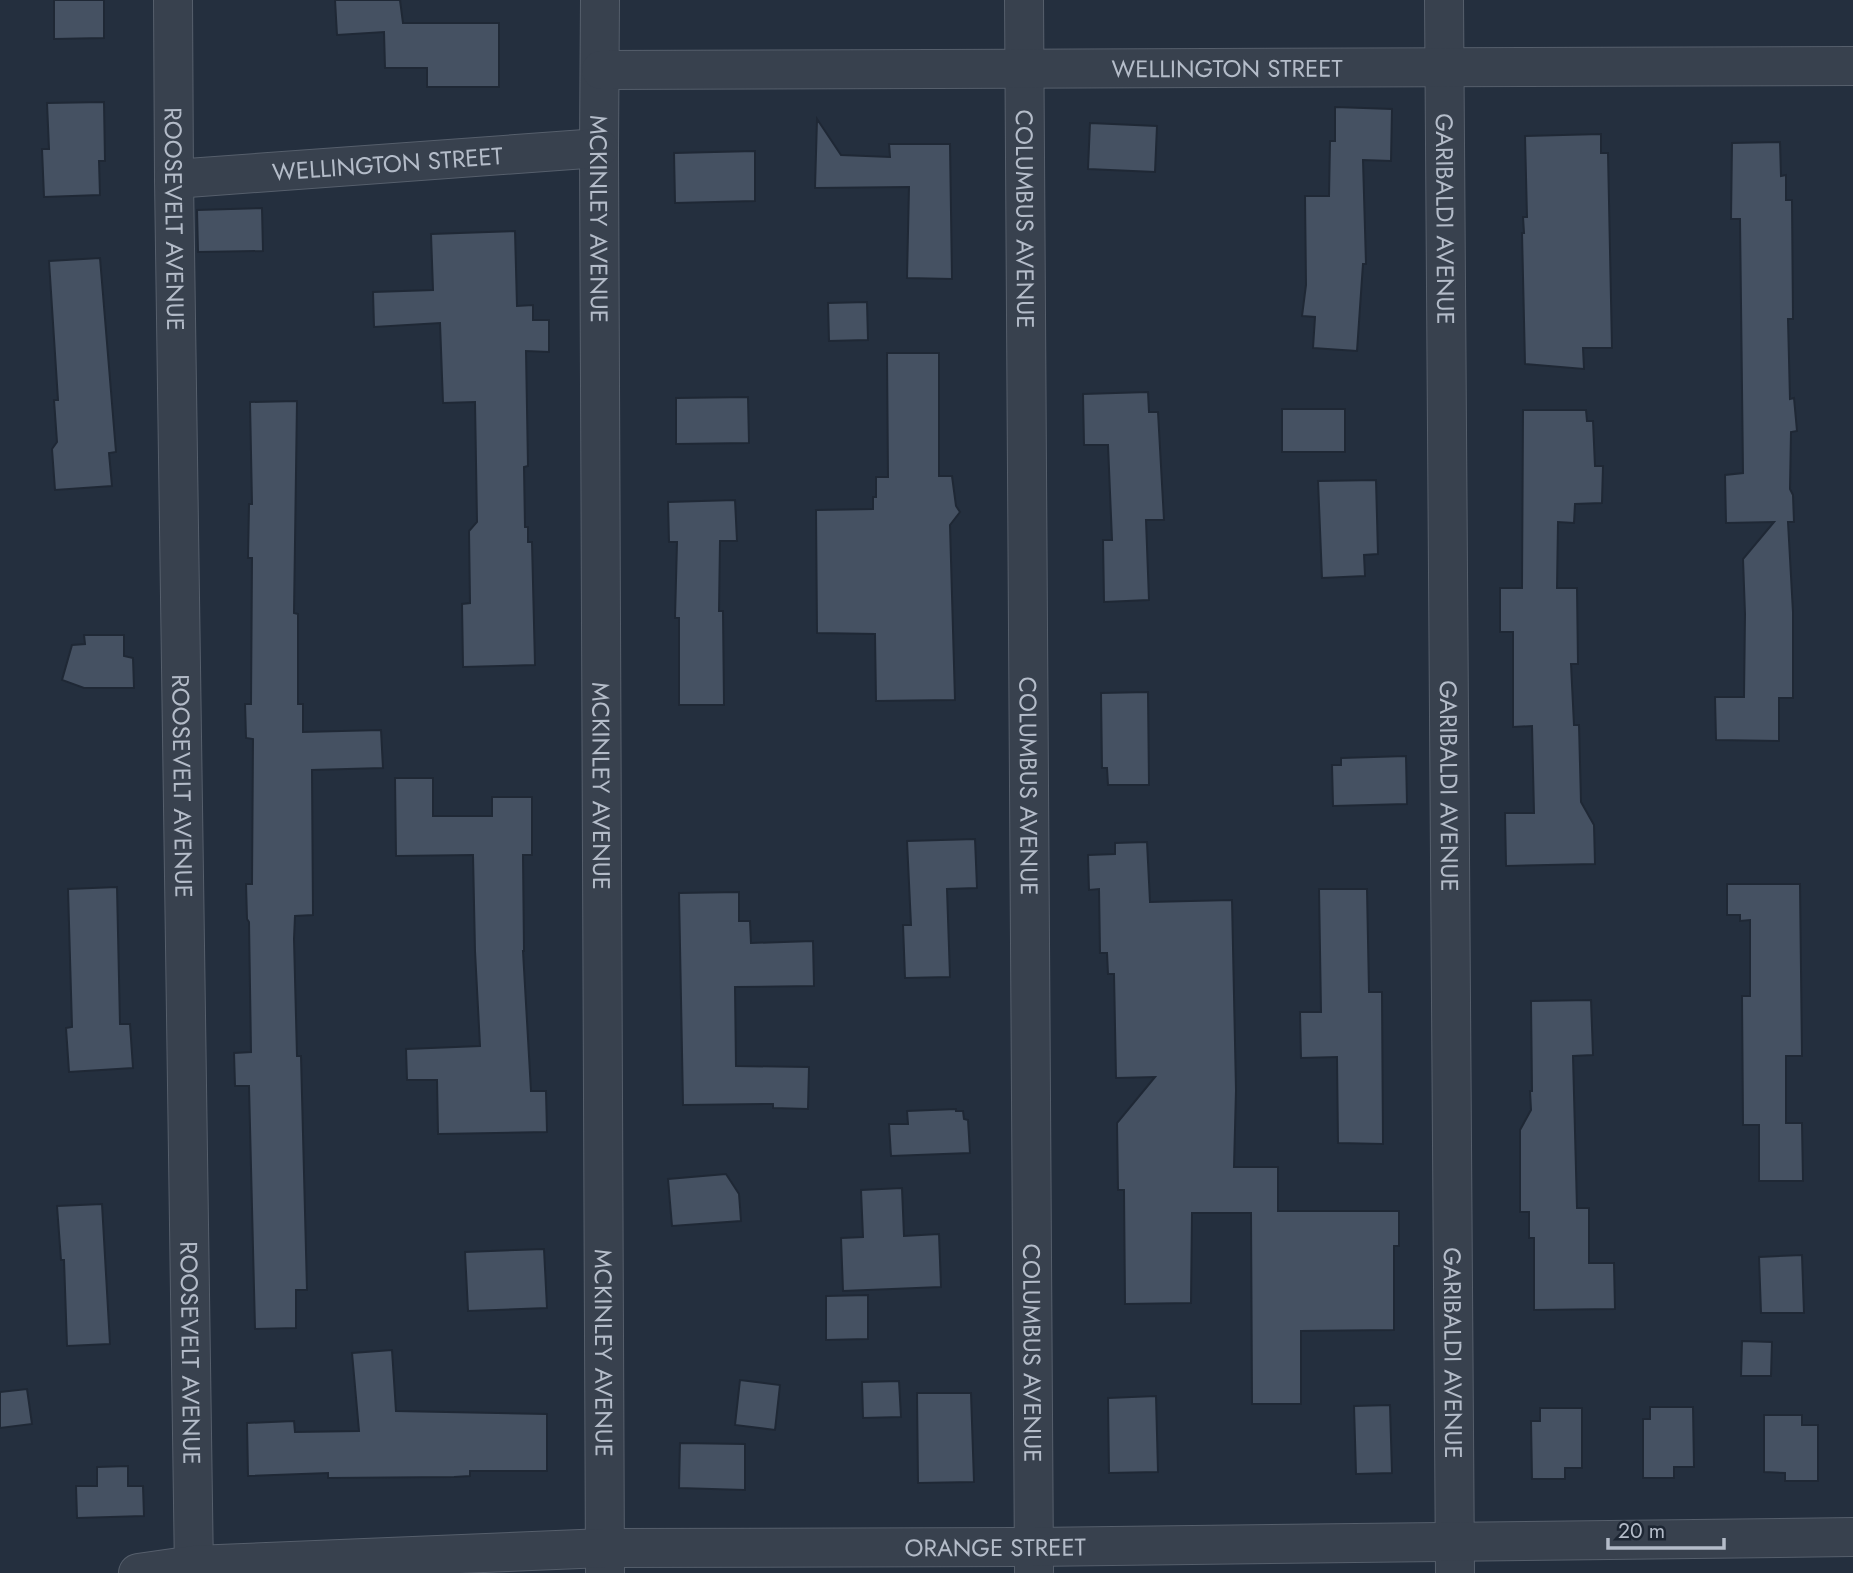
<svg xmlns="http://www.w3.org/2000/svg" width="1853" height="1573" font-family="Jost,sans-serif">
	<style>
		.building { fill: #455162; stroke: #1f2835; stroke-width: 2 }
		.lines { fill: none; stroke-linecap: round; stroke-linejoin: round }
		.street-casing { stroke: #565f6c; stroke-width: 40 }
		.street { stroke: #38414e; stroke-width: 38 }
		.labels { text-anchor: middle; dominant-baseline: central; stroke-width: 5; stroke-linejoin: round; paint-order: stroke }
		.street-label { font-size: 24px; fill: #b4bcc9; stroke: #1d2633 }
	</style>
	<rect width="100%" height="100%" fill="#242f3e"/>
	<path class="building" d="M54,0H104V38L54,39Z
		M335,0H400L403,23H499V87H427V68H385L384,32L337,35Z
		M104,102L105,161H99L100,195L44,197L42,149H49L47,103Z
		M1335,107L1392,109L1391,161L1363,160L1366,264H1363L1357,351L1313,348L1315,317L1302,316L1306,285L1305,196H1329L1330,141H1335Z
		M817,119L841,155L890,157L889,144H950L952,279L907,278L909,187L815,188Z
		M1090,123L1157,126L1155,172L1088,169Z
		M1601,134V153H1608L1612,348H1583L1584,369L1525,364L1522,233H1524L1523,217H1527L1525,136Z
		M1780,142L1781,176L1786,175V200H1792L1793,319H1788L1790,399L1794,398L1797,431L1791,432L1790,489L1793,495L1794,522H1788L1793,612V698H1779V741L1716,740L1715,697H1744L1745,614L1743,559L1774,522L1726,523L1725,475L1743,473L1740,219H1731L1732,143Z
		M755,151V201L675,203L674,153Z
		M262,208L263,251L198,252L197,210Z
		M515,231L517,306L533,305V320H549V352L526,351L528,466L524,467L525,527H528V542H532L535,665L463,667L462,604L470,603L469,531L477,522L475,402L443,403L440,323L374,327L373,292L433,290L431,234Z
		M100,258L116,452L109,453L112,486L55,490L52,449L57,442L54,400H58L49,261Z
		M867,302L868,340L829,341L828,303Z
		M887,353H939V476H952L956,506L960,512L950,525L955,700L876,701L875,634L817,633L816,510L873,509V497H876V477H888Z
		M1148,392L1149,412H1158L1164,520H1146L1149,600L1104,602L1103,540H1112L1108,445H1084L1083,394Z
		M748,397L749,443L676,444V398Z
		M297,401L294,613L298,614V704H303V732L381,730L383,768L312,770L313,915L295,916L294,939L297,1056H301L307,1290H296V1328L255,1329L249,1086H235L234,1053L251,1052L249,922L247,919L246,884H252L253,739L246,738L245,704H251L252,558H248L249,504H252L250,402Z
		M1282,409H1345V452H1282Z
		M1523,410H1586L1587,421H1593L1595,466H1603L1602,503L1575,504L1574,523L1558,522L1557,588H1577L1578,664H1571L1574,725H1579L1581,802L1594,825L1595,864L1506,866L1505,813H1534L1532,726L1513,727V632H1500V588H1522Z
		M1376,480L1378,554L1364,555L1365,576L1322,578L1318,481Z
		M735,500L737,541H720L719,611H723L724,705H679V618H675L677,542H669L668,502Z
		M84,635H124V656L133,658L134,688H84L62,680L72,645L85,644Z
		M1148,692L1149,785H1108L1107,768H1102L1101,693Z
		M1406,756L1407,804L1333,806L1332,765H1341V758Z
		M395,778H433V816H492V797H532V855H523L524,951H523L531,1091H546L547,1132L438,1134L437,1080H407L406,1049L480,1046L475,951L473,855L396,856Z
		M975,839L977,888L947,889L950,977L905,978L903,925H911L907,841Z
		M1147,842L1150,902L1232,900L1236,1090L1234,1167H1278V1211H1399V1246H1394V1330L1301,1331V1404H1252L1251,1213H1192L1191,1303L1125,1304L1124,1190H1118L1117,1123L1155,1077L1116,1078L1114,974H1108L1107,953H1100L1099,889L1089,890L1088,855L1115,854V843Z
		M1727,884H1800L1802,1056H1786V1123H1802L1803,1181H1759V1125H1743L1742,996H1750V920L1740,921V915H1727Z
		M117,887L120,1024H130L133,1068L69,1072L66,1028L72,1027L68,889Z
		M1319,889H1367L1369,992H1382L1383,1144L1338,1143L1337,1057L1301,1058L1300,1012H1321Z
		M739,892V921H750L751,943L813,941L814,986L735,987L736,1066L809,1067L808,1109L773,1108V1104L683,1105L679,893Z
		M1591,1000L1593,1055L1573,1056L1577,1208H1589V1263H1614L1615,1309L1534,1310V1238H1529V1212H1520V1130L1531,1110L1530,1091H1532L1531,1001Z
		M956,1109V1111H963L964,1119L968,1120L970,1153L891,1156L889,1124H908L907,1111Z
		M726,1174L739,1194L741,1221L672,1226L668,1179Z
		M902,1188L904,1236L939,1234L941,1287L843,1291L841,1238L863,1237L861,1190Z
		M102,1204L110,1344L67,1346L64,1260H61L57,1206Z
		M544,1249L547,1308L468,1311L465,1252Z
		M1802,1255L1804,1313H1761L1759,1257Z
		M868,1295V1339L826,1340V1296Z
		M1742,1341L1772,1342L1771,1376H1741Z
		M392,1350L396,1411L547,1414V1471H470V1476L454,1477L328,1478V1473L248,1476L247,1423L294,1421L295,1432L359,1431L352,1353Z
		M740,1380L780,1385L775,1430L735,1425Z
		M899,1381L901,1417L863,1418L862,1382Z
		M27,1389L32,1424L0,1428V1392Z
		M917,1393H971L974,1482L918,1483Z
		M1156,1396L1158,1472L1109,1473L1108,1398Z
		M1390,1405L1392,1473L1356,1474L1354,1406Z
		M1650,1407H1693L1694,1467H1674V1478H1643V1419H1650Z
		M1540,1408H1582V1468H1565V1479H1532L1531,1421H1540Z
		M1764,1415H1802V1425H1818V1481H1785V1473L1764,1472Z
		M680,1443L745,1444V1490L679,1488Z
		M128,1466V1486H143L144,1516L77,1518L76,1486H97V1467Z"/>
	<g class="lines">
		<defs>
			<g id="street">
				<path id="s1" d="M173,0L174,179L194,1573"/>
				<path id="s2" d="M600,0L599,148L605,1573"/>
				<path id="s3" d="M1024,0L1034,1571"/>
				<path id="s4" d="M1444,0L1455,1573"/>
				<path id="s5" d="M601,70L1853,66"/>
				<path id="s6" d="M174,179L599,148"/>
				<path id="s7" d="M138,1573L194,1565L604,1548L1033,1547L1853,1537"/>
			</g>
		</defs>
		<use href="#street" class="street-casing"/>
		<use href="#street" class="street"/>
	</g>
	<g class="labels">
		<g class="street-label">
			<text stroke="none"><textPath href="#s5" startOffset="626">WELLINGTON STREET</textPath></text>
			<text stroke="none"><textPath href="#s6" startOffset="214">WELLINGTON STREET</textPath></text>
			<text stroke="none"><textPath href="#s2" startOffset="219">MCKINLEY AVENUE</textPath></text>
			<text stroke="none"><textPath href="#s1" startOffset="219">ROOSEVELT AVENUE</textPath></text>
			<text stroke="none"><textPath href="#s3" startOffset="219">COLUMBUS AVENUE</textPath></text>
			<text stroke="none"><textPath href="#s4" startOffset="219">GARIBALDI AVENUE</textPath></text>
			<text stroke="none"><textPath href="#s2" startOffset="786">MCKINLEY AVENUE</textPath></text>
			<text stroke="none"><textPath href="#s3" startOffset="786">COLUMBUS AVENUE</textPath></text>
			<text stroke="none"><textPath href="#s4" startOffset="786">GARIBALDI AVENUE</textPath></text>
			<text stroke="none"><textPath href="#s1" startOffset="786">ROOSEVELT AVENUE</textPath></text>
			<text stroke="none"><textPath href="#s1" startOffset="1353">ROOSEVELT AVENUE</textPath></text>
			<text stroke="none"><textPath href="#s2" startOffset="1353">MCKINLEY AVENUE</textPath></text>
			<text stroke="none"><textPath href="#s3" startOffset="1353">COLUMBUS AVENUE</textPath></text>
			<text stroke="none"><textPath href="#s4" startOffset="1353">GARIBALDI AVENUE</textPath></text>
			<text stroke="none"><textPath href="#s7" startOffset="858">ORANGE STREET</textPath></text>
		</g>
	</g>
	<path d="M1608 1538v10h116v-10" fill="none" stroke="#b4bcc9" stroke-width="3.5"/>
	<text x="1618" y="1538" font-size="21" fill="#b4bcc9" stroke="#1d2633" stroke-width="5" paint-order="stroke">20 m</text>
</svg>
